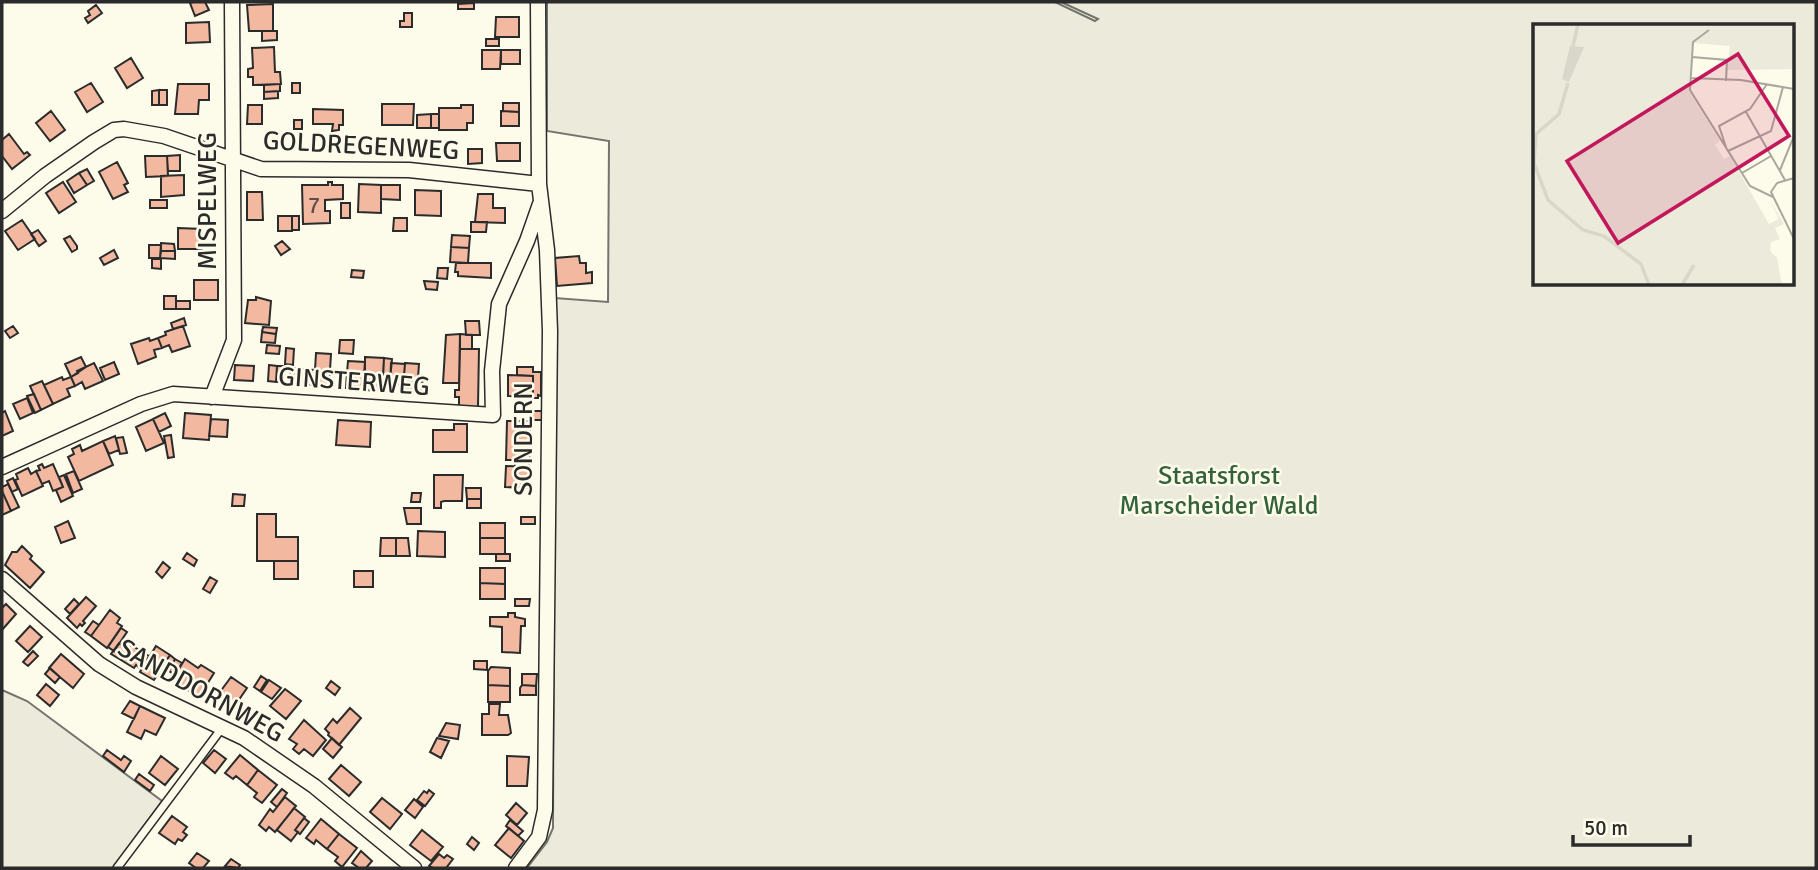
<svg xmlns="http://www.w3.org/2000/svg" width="1818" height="870" font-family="Signika,sans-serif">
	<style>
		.green { fill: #ecebdb; stroke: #74746e; stroke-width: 2; fill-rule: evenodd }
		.building { fill: #f2b8a0; stroke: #2b2b2b; stroke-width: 2 }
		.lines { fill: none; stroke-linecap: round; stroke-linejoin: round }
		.lane-casing { stroke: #2b2b2b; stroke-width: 10 }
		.street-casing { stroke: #2b2b2b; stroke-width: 17 }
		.lane { stroke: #fdfbea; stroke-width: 7 }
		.street { stroke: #fdfbea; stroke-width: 14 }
		.labels { text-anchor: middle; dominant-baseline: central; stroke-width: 5; stroke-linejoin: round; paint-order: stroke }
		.number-label { font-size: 23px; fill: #5d4e48 }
		.street-label { font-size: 26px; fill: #2b2b2b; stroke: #fdfbea }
		.park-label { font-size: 26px; fill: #34623c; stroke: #fdfbea }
		.inset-river { fill: none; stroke: #d8d7c9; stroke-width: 3.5 }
		.inset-road { fill: none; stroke: #a9a89e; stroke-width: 2 }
		.view { fill: #c2185b; fill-opacity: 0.15; stroke: #c2185b; stroke-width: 3.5 }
		.inset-edge { fill: none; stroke: #2b2b2b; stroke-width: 3.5 }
	</style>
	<rect width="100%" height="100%" fill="#fdfbea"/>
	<path class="green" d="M547,2H1055L1095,21L1098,19L1061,2H1816V868H527L547,842L553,828L555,298L608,302L609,141L547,131ZM1534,26H1792V284H1534Z
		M2,690L27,701L162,801L113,868H2Z"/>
	<path class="building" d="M193,2H205L209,10L195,16L190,3Z
		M474,3V9H458V4Z
		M273,4V31H249L247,5Z
		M96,5L102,13L88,23L85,18L90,15L88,11Z
		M404,13H412V27H400V21H404Z
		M496,17H519V37H495Z
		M209,22L210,42L186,43V23Z
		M262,31H277V40L262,41Z
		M486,39H499V46H486Z
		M274,47L275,72H280L281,84L253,85V77H248V69L253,68L252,48Z
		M482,50H501L500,69H482Z
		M501,50H520V64H501Z
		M131,58L143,78L127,88L115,68Z
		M91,83L103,102L87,112L75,92Z
		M292,83H300V93H292Z
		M178,84H209V100H199L198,114H175Z
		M280,84V91L264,92V85Z
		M159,90V105H152V91Z
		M159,90H167V105H159Z
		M278,91V98L264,99V92Z
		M503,103H519V112L503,111Z
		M382,104H414L413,125H382Z
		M248,105H262V124H247Z
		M461,105H473V123H467V130H439V108H461Z
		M313,109L343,110V125H339V130L332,131L333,124H313Z
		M51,111L65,130L50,141L36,123Z
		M501,111L519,112V126H501Z
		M431,114H439V128H431Z
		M431,114V128H417V115Z
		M294,120H302V129H294Z
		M9,134L24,154L27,152L30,155L12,169L2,156V140Z
		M496,143H520V161H497Z
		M468,149H482V163L468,164Z
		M180,155V171H168L167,156Z
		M145,156H167L168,176L146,177Z
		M117,162L128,183L124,185L128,192L113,199L99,172Z
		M87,169L94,181L87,185L79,173Z
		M79,173L87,185L74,193L67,181Z
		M184,175V195L161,197V176Z
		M63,182L76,202L59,213L46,193Z
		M328,182H332V185H343V199L325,200V211H330V223L303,224L302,185H328Z
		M359,184L381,185V213L358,212Z
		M381,185H400V200L381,199Z
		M415,190L441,191V216L415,215Z
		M247,192H262L263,220H247Z
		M478,194H493V208H505V223L475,222Z
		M150,200H167V208H150Z
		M341,203H350V218H341Z
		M278,216H292V231H278Z
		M292,216H299V230H292Z
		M394,218H407V231H393Z
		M22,220L35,239L18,250L5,231Z
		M471,222H487L486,232H471Z
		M178,228L202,229V249H178Z
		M38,230L46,241L39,246L31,234Z
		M452,235L470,236L469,248L451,247Z
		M70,236L77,246V249L72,252L64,239Z
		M282,241L290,249L281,255L275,246Z
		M161,243L174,244L175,251H161Z
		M149,245H161L160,258H149Z
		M451,247L469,248L468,263L450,262Z
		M114,250L118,258L104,265L100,258Z
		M161,251H175V259L160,258Z
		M579,256L580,263H586V273L592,272V283L557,286L555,258Z
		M152,259H161V269L152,268Z
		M456,263H491V278L458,276V272H455Z
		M438,268H448L447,279L437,278Z
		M352,270L364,271L363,278L351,277Z
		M194,280H218V300H194Z
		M424,281L438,282L437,290L426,289Z
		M164,296H176V309H164Z
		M256,297L271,301L269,325L245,323L248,300H256Z
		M176,301H190V309H176Z
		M184,318L186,325L173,329L171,323Z
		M465,321H479L480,335H466Z
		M13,326L18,333L10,338L5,331Z
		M183,326L190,346L172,352L169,345L162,348L158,338L166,335L165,332Z
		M263,327L277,328L276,334L262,332Z
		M262,332L276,334L275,343L261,342Z
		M460,334L472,335V349H460Z
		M460,334L459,383H443L446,335Z
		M149,338L150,341L158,338L162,348L154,350L156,357L138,364L131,344Z
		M340,340H354L353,354L339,353Z
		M267,345L280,346L279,354L266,353Z
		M286,348L294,349L293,365L285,364Z
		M460,349H479L478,407H459V397H455V390H459Z
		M316,353L331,354L329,386L290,383L291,368L315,370Z
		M81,357L86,367L71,377L65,364Z
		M365,357L384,358L382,391L363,390L365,389Z
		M384,358L392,359L390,380L383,379Z
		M348,361L365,362L364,374L347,372Z
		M114,362L119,374L105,380L100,368Z
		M94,363L103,381L85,389L82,382L75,386L71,377L78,373L77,371Z
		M391,363L405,364L403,385L390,384Z
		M405,363L419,364L418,378H423L421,393L403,391Z
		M235,365L254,366L253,381L234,380Z
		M269,365L277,366L276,382L268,381Z
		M277,366H285L283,382H276Z
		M517,367H533V372H541V396L538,395V398H533V376L517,375Z
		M347,372L366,374L365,389L346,388Z
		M508,375L533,376V397L508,396Z
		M62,377L63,380L71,377L75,386L67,389L70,396L53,404L44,385Z
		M42,381L53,404L41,410L30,386Z
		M34,394L41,410L35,413L27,396Z
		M27,398L33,413L20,419L13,404Z
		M5,411L13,431L2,436V413Z
		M532,411H542V420H532Z
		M165,413L171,426L159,432L153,419Z
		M185,413L211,415L209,440L183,438Z
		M153,419L164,443L146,451L136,427Z
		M211,419L228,420L227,437L209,436Z
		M338,420L371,422L370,447L336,445Z
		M507,421H530L529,467H515V460H506Z
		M454,424H467V452H433V430H454Z
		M171,435L174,457L168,458L164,436Z
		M115,436L119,450L109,454L103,441Z
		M123,437L127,453L120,454L116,438Z
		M103,441L113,465L79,481L68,457L74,454L72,449L80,445L82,451Z
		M42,464L44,468L53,464L63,487L53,491L49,481L42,484L36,471L40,470L38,466Z
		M506,466L529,467V488L505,487Z
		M28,468L31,474L36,471L43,486L22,496L15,480L18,479L16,474Z
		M74,471L82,489L73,493L66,474Z
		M64,475L73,496L61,502L56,490L63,487L59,477Z
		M434,475H463L462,501H444L441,502V508H434Z
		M13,478L18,489L12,492L7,481Z
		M8,484L19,507L11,511L2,491V487Z
		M466,488H481V499H467Z
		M2,491L11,511L2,515Z
		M412,493H421L420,502H411Z
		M233,494L245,495L244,506H232Z
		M467,499H481V508H467Z
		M404,508H421V524H407Z
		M257,514H276V537H298V561H257Z
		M521,517H535V524H521Z
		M68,521L75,538L61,543L55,527Z
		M480,523H505V538H480Z
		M418,531L445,532V557L417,556Z
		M381,538H396V556H380Z
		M396,538H408L410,556H396Z
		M480,538H505V554H480Z
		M22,546L32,556L30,559L44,572L30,588L5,565L12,552H17Z
		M187,553L197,560L194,566L183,559Z
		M496,554H510V561H496Z
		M274,561H298V579H274Z
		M163,562L170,568L162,578L156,572Z
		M480,568H505V584L480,583Z
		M354,571H373V587H354Z
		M210,577L217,581L210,593L203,589Z
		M480,583L505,584V599H480Z
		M86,597L96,606L83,621L85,623L82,626L80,624L77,628L67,618Z
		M74,599L79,604L70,614L65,609Z
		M515,599H530L529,606H515Z
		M6,604L16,614L2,630V608Z
		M110,610L120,618L117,623L122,626L107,648L91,636Z
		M508,613H515V617L525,619V626H521L520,653L502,652V627L490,626V617H508Z
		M93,621L99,625L91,636L85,632Z
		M30,626L42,637L28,652L16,641Z
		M121,628L127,632L114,651L108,647Z
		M119,643L128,649L121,660L111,654Z
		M131,645L149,656L141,669L136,665L134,668L121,660Z
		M156,646L170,655L154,680L140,672Z
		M33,651L38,656L28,666L23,662Z
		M61,654L84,674L73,688L49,668Z
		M170,655L175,659L169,671L162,667Z
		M175,659L182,663L175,675L169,671Z
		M185,659L198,668L201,665L214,673L199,697L172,680Z
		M474,661H487V670L474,669Z
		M491,667L510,668V686L488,685V671Z
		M50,668L60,677L55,683L45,674Z
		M522,674H537L536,686L522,685Z
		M261,676L267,680L260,691L254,687Z
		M231,677L247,688L234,707L217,696Z
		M269,680L281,688L272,699L261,692Z
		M331,681L340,688L335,695L326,688Z
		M46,684L59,695L50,706L37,695Z
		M488,685L510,686V702H488Z
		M522,685L536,686V695H520V688Z
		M285,689L301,701L286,719L270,706Z
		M130,701L140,706L134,719L122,713Z
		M489,704H500L499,715H508L511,733L508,735H482V714H489Z
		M140,706L165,718L156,735L145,730L141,739L127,732Z
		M350,708L361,718L339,745L328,735L329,733L325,729L333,719L337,723Z
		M304,720L326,740L313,756L304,749L299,754L293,749L297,744L289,739Z
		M446,723L460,725L458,739L439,736Z
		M332,738L342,747L333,758L323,749Z
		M437,738L449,741L441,758L430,752Z
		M107,750L121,760L124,756L131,761L124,772L103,756Z
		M214,750L226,759L215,773L203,763Z
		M240,755L258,770L247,785L236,776L233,779L225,773Z
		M161,756L178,769L165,785L149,773Z
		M507,756L529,757L527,786H507Z
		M341,765L361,782L349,796L329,779Z
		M258,770L277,785L262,803L254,797L257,793L247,785Z
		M139,774L154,785L150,791L135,780Z
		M282,789L287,793L277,807L271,802Z
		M429,790L434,794L425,806L417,800L424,791L427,793Z
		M285,797L296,806L275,832L269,827L266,831L259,825L270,809L273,812Z
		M382,798L402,814L390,829L370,812Z
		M414,799L423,807L415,818L405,810Z
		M516,803L527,813L517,825L506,815Z
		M294,808L305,817L295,830L298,832L291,841L277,830Z
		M172,816L187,827L183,832L187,835L182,841L178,839L175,844L159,833Z
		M304,818L309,822L300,834L295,830Z
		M321,819L339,834L327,849L316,840L314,844L306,838Z
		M510,820L523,831L518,836L506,826Z
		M509,828L524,841L511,858L495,845Z
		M422,830L443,847L431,861L410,845Z
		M339,834L357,848L342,867L335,861L338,857L327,849Z
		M472,837L479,843L474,850L467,844Z
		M361,851L372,861L366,868H359L352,863Z
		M197,853L209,861L203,868H196L189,863Z
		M439,854L444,858L447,855L453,859L446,868H433L429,866Z
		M231,859L240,865L238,868L225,866Z"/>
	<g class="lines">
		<defs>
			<path id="lane" d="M117,868L222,728"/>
			<path id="street" d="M2,211L45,176L94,142L114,130L124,129L164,136L261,169L409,170L539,184
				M212,397L234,340L232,2
				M2,467L141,404L173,394L493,415L492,371L499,304L527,241L540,204
				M2,579L99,664L136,687L244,738L314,786L414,868
				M516,868L539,837L545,810L550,331L547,250L539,184L538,2"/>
		</defs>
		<use href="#lane" class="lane-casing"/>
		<use href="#street" class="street-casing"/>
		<use href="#lane" class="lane"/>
		<use href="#street" class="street"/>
	</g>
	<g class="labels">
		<g class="number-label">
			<text x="314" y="205">7</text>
		</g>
		<g class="street-label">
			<text transform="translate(361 146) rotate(3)">GOLDREGENWEG</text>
			<text transform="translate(208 201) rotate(-90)">MISPELWEG</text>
			<text transform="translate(354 382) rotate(4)">GINSTERWEG</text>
			<text transform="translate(524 439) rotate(-90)">SONDERN</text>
			<text transform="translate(201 691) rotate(29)">SANDDORNWEG</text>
		</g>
		<g class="park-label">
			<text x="1219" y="476">Staatsforst<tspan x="1219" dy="30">Marscheider Wald</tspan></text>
		</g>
	</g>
	<g transform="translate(1533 24)">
		<rect width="261" height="261" fill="#fdfbea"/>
		<path d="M0,0H261V45L194,46L197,22L160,19L156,67L187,117L182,121L191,135L197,132L236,200L246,195L236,175L251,200L242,204L247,215L238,218L237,227L244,234L249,261H0Z" fill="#ecebdb"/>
		<path d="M37,22L51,23L36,58L29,55Z" fill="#d8d7c9"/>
		<path class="inset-river" d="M40,22L45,0M35,59L26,90L3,110L1,139L15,176L50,206L71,212L108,240L116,261M149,261L161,241"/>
		<path class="inset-road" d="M176,6L160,18L157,66L217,162L240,173M159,33L194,36L193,57M157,54L208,56L261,65M213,88L252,156M193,123L186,102L217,85L234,60M195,127L238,107L250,63M247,146L261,112M209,149L238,132M261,154L244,159L238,168L261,215"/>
		<path class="view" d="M205,30L256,112L85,219L34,137Z"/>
		<rect width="261" height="261" class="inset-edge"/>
	</g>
	<rect width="1818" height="870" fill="none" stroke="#2b2b2b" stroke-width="7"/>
	<path d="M1573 835v10h117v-10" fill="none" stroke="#2b2b2b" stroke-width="3.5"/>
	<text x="1584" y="835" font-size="21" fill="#2b2b2b" stroke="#fdfbea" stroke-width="5" paint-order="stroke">50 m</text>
</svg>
